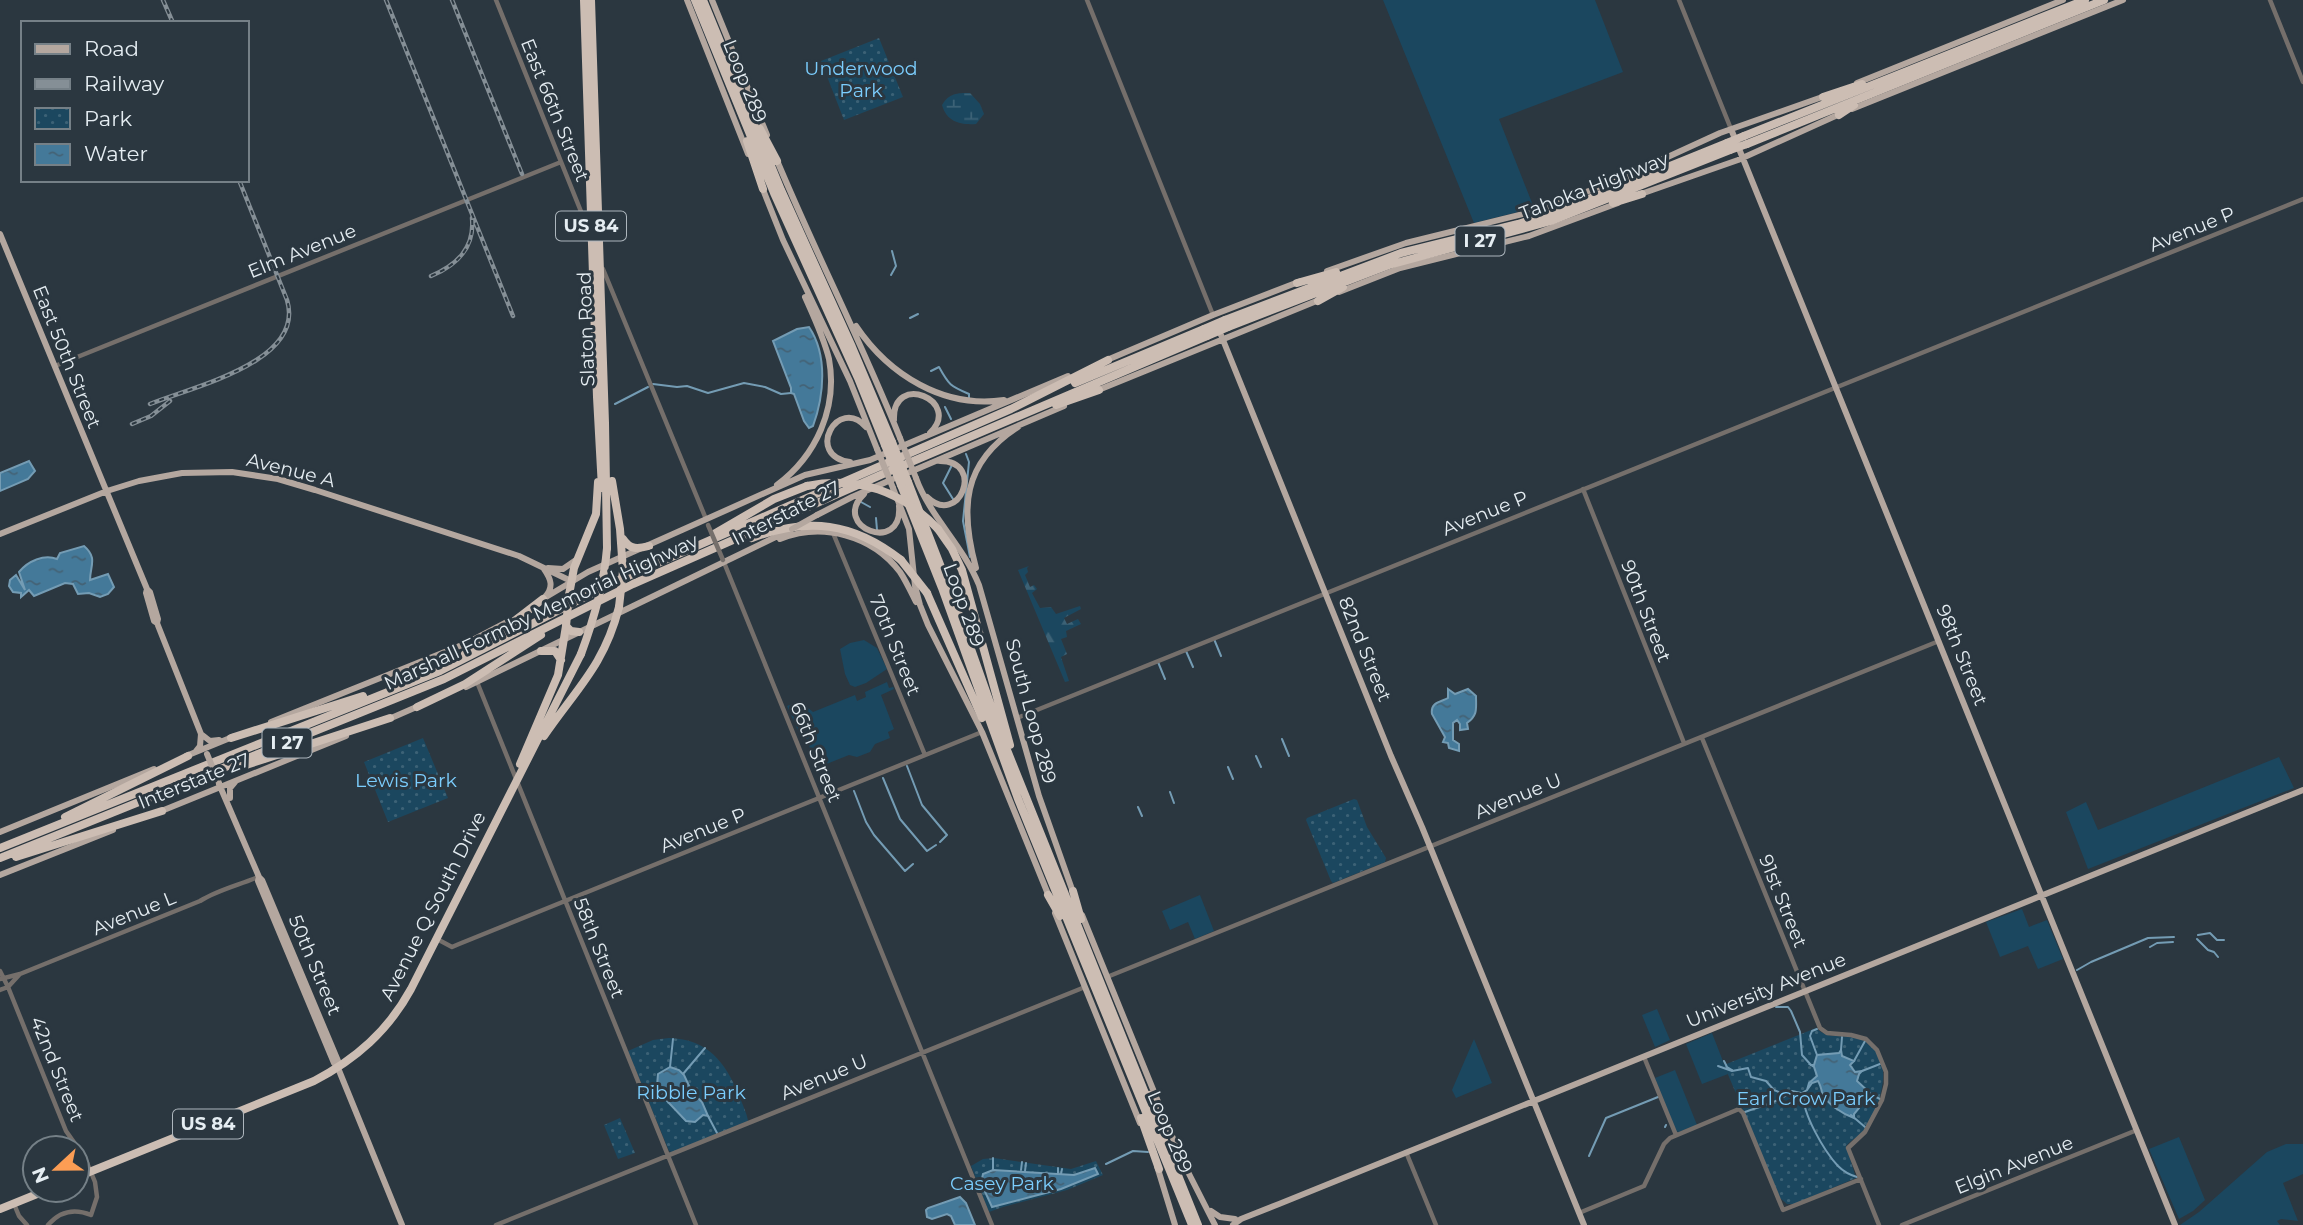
<svg xmlns="http://www.w3.org/2000/svg" width="2303" height="1225" font-family="Montserrat,sans-serif">
	<style>
		.grass { fill: #1b475f }
		.forest { fill: url(#forest-firs) }
		.wetland { fill: url(#wetland-marsh) }
		.park { fill: url(#park-dots) }
		.water { fill: url(#water-ripples); stroke: #749cb4; stroke-width: 2 }
		.lines { fill: none; stroke-linecap: round; stroke-linejoin: round }
		.stream { stroke: #749cb4; stroke-width: 2 }
		.minor { stroke: #756f6b; stroke-width: 4.5 }
		.major { stroke: #b4a79f; stroke-width: 6 }
		.highway { stroke: #ccbdb3; stroke-width: 8 }
		.rail-casing { stroke: #858f96; stroke-width: 4.5 }
		.rail { stroke: #2b3740; stroke-width: 2; stroke-dasharray: 5; stroke-linecap: butt }
		.minor-bridge { stroke: #756f6b; stroke-width: 4.5 }
		.major-bridge { stroke: #b4a79f; stroke-width: 6 }
		.highway-bridge { stroke: #ccbdb3; stroke-width: 8 }
		.labels { text-anchor: middle; dominant-baseline: central; stroke-width: 6; stroke-linejoin: round; paint-order: stroke }
		.shield { fill: #2b3740; stroke: #adb6bd; stroke-width: 2 }
		.shield-label { font-size: 18px; font-weight: bold; fill: #e5edf2 }
		.park-label { font-size: 19px; fill: #7bcdfd; stroke: #2b3740 }
		.street-label { font-size: 19px; fill: #e5edf2; stroke: #2b3740 }
	</style>
	<defs>
		<pattern id="forest-firs" width="22" height="20" patternUnits="userSpaceOnUse" patternTransform="scale(1.75)"><rect width="22" height="20" fill="#1b475f"/><path d="M5 1l3.5 6h-7zM16 11l3.5 6h-7z" fill="#3c6276"/></pattern>
		<pattern id="wetland-marsh" width="20" height="14" patternUnits="userSpaceOnUse" patternTransform="scale(1.75)"><rect width="20" height="14" fill="#1b475f"/><path d="M1 5h8M5 5V1M11 12h8M15 12V8" fill="none" stroke="#3c6276"/></pattern>
		<pattern id="park-dots" width="8" height="8" patternUnits="userSpaceOnUse" patternTransform="scale(1.75)"><rect width="8" height="8" fill="#1b475f"/><path d="M2 2h.1M6 6h.1" fill="none" stroke="#3c6276" stroke-width="1.8" stroke-linecap="round"/></pattern>
		<pattern id="water-ripples" width="26" height="14" patternUnits="userSpaceOnUse" patternTransform="scale(1.75)"><rect width="26" height="14" fill="#447999"/><path d="M2 4q2-2 4 0t4 0M15 11q2-2 4 0t4 0" fill="none" stroke="#446275"/></pattern>
	</defs>
	<rect width="100%" height="100%" fill="#2b3740"/>
	<path class="grass" d="M1383,0H1595L1623,72L1499,119L1534,208L1474,223Z
		M864,640L877,648L887,669L866,683L855,687L850,685L845,674L840,649L850,643Z
		M887,682L889,688L893,687L894,689L881,695L894,729L888,732L890,738L875,744L870,752L857,757L849,755L824,765L818,750L812,753L803,731H798L787,706L800,701L813,712L855,695L857,701L866,697L865,692Z
		M2279,757L2294,788L2088,869L2066,812L2086,802L2098,830Z
		M1200,895L1214,931L1195,939L1188,922L1170,930L1162,911Z
		M2022,909L2029,927L2047,920L2063,959L2038,969L2028,946L2000,957L1986,922Z
		M1657,1009L1670,1040L1655,1047L1642,1015Z
		M1712,1033L1728,1074L1702,1084L1686,1044Z
		M1474,1039L1492,1083L1456,1098L1452,1090Z
		M1675,1070L1697,1125L1679,1132L1676,1131L1655,1078Z
		M2179,1137L2205,1200L2193,1211L2179,1219L2149,1149Z
		M2286,1144H2303V1174L2283,1183L2298,1221L2281,1219L2277,1221L2280,1225H2180L2199,1212L2267,1152Z"/>
	<path class="forest" d="M1029,566L1027,568L1028,572L1025,575L1030,587L1034,585L1037,589L1032,593L1040,608L1051,607L1056,614L1080,606L1081,609L1064,618L1067,624L1078,619L1081,624L1066,631L1067,637L1061,639L1067,654L1061,657L1069,681L1065,682L1018,570Z"/>
	<path class="wetland" d="M970,93L980,104L984,114L976,124C960,125 947,122 942,105C949,93 957,93 970,93Z"/>
	<path class="park" d="M879,38L903,97L844,120L821,61Z
		M423,738L448,798L388,822L364,762Z
		M1354,799L1357,800L1367,827L1386,858L1385,862L1333,883L1331,881L1306,820L1307,818Z
		M1816,1028C1830,1042 1847,1032 1863,1040C1897,1056 1881,1104 1866,1128C1861,1136 1852,1139 1846,1146L1856,1178L1794,1204H1787L1780,1198L1724,1065Z
		M669,1038C708,1039 725,1062 739,1095C742,1104 747,1113 748,1121L672,1152L669,1151L628,1051L653,1040Z
		M620,1118L635,1153L618,1159L604,1125Z
		M994,1158L1071,1169L1096,1161L1103,1175L1067,1190L1003,1207L989,1212L971,1166L983,1159Z"/>
	<path class="water" d="M809,327C828,355 824,396 813,426L809,428L804,421L794,394L791,393V388L773,341L797,329Z
		M29,461L35,471L28,479L0,491V473Z
		M84,546C98,558 90,566 90,580L108,574L114,587L108,594L100,597L89,593L78,594L73,584L65,583L34,596L29,590L21,597V593L13,592L9,586L10,580L16,575L25,590L19,572C28,561 44,554 57,559L60,553Z
		M1448,689L1455,694L1468,689L1476,696C1476,709 1478,715 1467,723L1468,729L1460,730V724L1457,720L1453,723V740L1459,744V751L1449,748L1448,743L1443,742L1445,737L1432,714C1430,702 1441,702 1448,698Z
		M1841,1050L1842,1056L1854,1061L1850,1065L1855,1072L1862,1071L1859,1074L1857,1081L1870,1093L1865,1091L1862,1093L1859,1108L1854,1114V1118C1843,1114 1826,1104 1822,1092C1821,1088 1820,1084 1818,1081L1812,1083L1807,1090L1802,1093L1807,1090L1809,1083L1817,1076L1814,1067L1811,1065H1814L1817,1055L1839,1053Z
		M670,1067L679,1070L684,1075L692,1092L702,1102L708,1116L703,1115L695,1122L686,1121L667,1101L661,1088L657,1086L658,1074Z
		M1095,1168L1098,1174L1061,1189L992,1207L981,1183L983,1174L993,1170L1074,1175Z
		M960,1197L966,1203L975,1225H955L951,1216L947,1214L932,1219L927,1217L926,1210L928,1208Z"/>
	<g class="lines">
		<path class="stream" d="M891,275L896,266L892,251
			M910,318L918,314
			M931,371L939,367C949,385 950,386 969,394V398
			M653,384L677,387L687,386L708,393L744,383L765,387L781,394L791,393
			M615,404L648,387
			M945,407L951,419
			M966,454L969,462L963,521L970,557
			M952,465L943,483L953,499
			M861,502L870,507
			M876,518L877,530
			M1214,639L1221,656
			M1186,651L1193,667
			M1158,662L1165,679
			M1282,739L1289,756
			M1256,756L1261,767
			M907,766L922,805L947,835L940,842
			M1228,767L1233,779
			M883,778L900,819L927,851L936,845
			M854,791L866,822L874,835L905,871L913,864
			M1170,792L1174,803
			M1138,807L1142,816
			M2198,935L2210,933L2217,940H2224
			M2197,939L2208,950L2214,952L2218,957
			M2150,947L2157,943L2173,942
			M2077,970L2091,962L2148,938L2174,937
			M1776,1007H1788L1791,1011L1800,1032L1802,1055L1811,1065
			M1817,1029L1812,1031L1810,1036L1817,1055
			M1841,1050L1842,1037
			M1724,1061L1727,1067L1732,1070
			M1854,1061L1865,1041
			M1718,1066L1732,1071L1748,1068L1751,1077L1766,1081L1774,1090L1786,1095
			M670,1067L673,1039
			M1862,1071L1880,1064
			M683,1074L705,1048
			M644,1086H657
			M1865,1091L1880,1099
			M1803,1093C1802,1113 1824,1151 1838,1166C1843,1171 1850,1175 1857,1177
			M1745,1112C1761,1106 1779,1102 1792,1091L1801,1093
			M1851,1115L1865,1127
			M708,1116L717,1133
			M1665,1127L1666,1125
			M1169,1143H1170
			M1589,1156L1606,1118L1658,1097
			M1106,1164L1133,1151L1148,1152
			M993,1170V1158
			M1021,1170L1022,1162
			M1025,1171L1026,1163
			M1058,1173V1168
			M1061,1174L1062,1169"/>
		<path class="minor" d="M496,0L582,214L586,217L593,218
			M1087,0L1213,315
			M1679,0L1731,129
			M2270,0L2303,82
			M603,269L706,519
			M55,366L561,162
			M1583,489L1684,743
			M833,533L925,755
			M723,560L992,1225
			M477,682L696,1225
			M1017,718L2303,199
			M1702,738L1820,1028L1827,1033L1851,1035L1866,1039L1877,1050L1886,1072V1084L1882,1100L1865,1132L1848,1148L1879,1225
			M437,939L452,947L459,944L982,732
			M0,971L8,987L66,1131L85,1158L95,1182L97,1197L91,1215C74,1208 60,1211 48,1225
			M1107,977L1939,641
			M0,979L20,974L200,901C217,890 239,885 258,877
			M0,990L8,987L19,975
			M1644,1057L1676,1135
			M1406,1152L1436,1225
			M14,1204L19,1216L27,1225
			M1579,1213L1644,1186L1664,1144L1670,1138L1739,1109L1743,1113L1783,1210L1861,1179
			M496,1225L1085,987
			M1902,1225L2137,1130"/>
		<path class="major" d="M687,0L748,154
			M712,0L767,135
			M1857,83L2063,0
			M1852,109L2123,0
			M1731,129L2175,1225
			M776,158C815,252 862,343 900,438
			M1624,177L1720,133L1825,96
			M762,187L783,240L850,381L877,449
			M1638,195L1738,160L1842,113
			M0,234L147,589L150,592L158,619L157,623
			M1327,271L1406,243L1539,210L1607,184
			M1339,292L1400,268L1529,236L1618,203
			M856,326C889,375 944,409 1004,400
			M1221,335L1391,756L1422,827L1584,1225
			M1107,360L1213,315L1301,281
			M1096,391L1319,300
			M894,420C892,371 963,401 930,433
			M900,447L1068,376
			M850,462C804,456 838,395 866,427
			M910,472L1064,406
			M916,478C930,517 963,545 979,585L1039,796L1074,895
			M777,485C816,456 838,408 829,359C824,338 814,317 805,297
			M893,488L909,529L915,586L920,605L928,625L982,732L1050,899
			M864,494C830,527 903,555 899,506
			M927,497C959,528 986,461 940,461
			M817,515L852,497L893,479
			M0,534L107,491L139,481L182,473L232,472L278,479L315,490L519,556L571,581
			M780,539C822,522 872,535 900,572C906,581 911,592 916,602
			M548,568L563,569L576,560
			M976,568C960,509 962,463 1018,427
			M544,569C551,579 554,587 545,597
			M147,589L146,593L154,621L157,623L201,734L200,746L196,751
			M541,600L588,572L805,475L870,460L884,454
			M466,687L790,530
			M389,719L421,705
			M271,722L467,643L509,621
			M201,734L210,741L219,740
			M186,756L235,736
			M219,784L259,877L262,880L338,1061V1068
			M230,798V788L235,782
			M159,812L346,736
			M0,832L154,769
			M0,875L113,830
			M259,877L258,881L334,1063L338,1068L402,1225
			M1055,913L1140,1123
			M1082,915L1161,1109
			M1169,1129L1184,1164L1215,1225
			M1157,1166L1175,1225
			M1211,1211L1220,1217L1235,1219
			M1233,1225L1241,1219L1279,1204L2303,790"/>
		<path class="highway" d="M584,0L597,397L602,488
			M591,0L605,423L607,548
			M695,0L774,193L858,378L885,445
			M703,0L781,190L852,347L892,442
			M1823,97L1862,84
			M1839,115L1854,105
			M760,129L777,161
			M1744,136L2085,0
			M747,141L763,189
			M1747,144L2104,0
			M1605,187L1627,176
			M1613,203L1642,194
			M1297,283L1336,272
			M1318,301L1343,287
			M1225,320L1401,253L1518,224L1559,211L1727,143
			M1228,327L1389,265L1551,221L1730,150
			M1075,383L1204,329
			M1056,405L1099,390
			M904,465L1207,336
			M612,481L620,529L623,571
			M908,482L953,598L1005,745L1198,1225
			M901,485L942,588L1018,799L1192,1225
			M938,529L952,549L962,570L1010,745
			M714,534L774,499L807,486
			M752,538C808,517 853,522 901,560
			M623,539C630,550 638,549 649,546
			M927,593L982,718
			M569,595L574,568L596,514L598,482
			M541,651H555L561,660
			M465,654L500,632L543,599
			M417,707L465,684L541,635
			M544,736C576,689 604,666 619,607
			M231,738L363,696
			M520,764L558,675L566,626L571,631L579,632
			M243,766L390,718
			M65,817L188,756
			M0,848L440,671L612,583L1011,409L1108,360
			M16,857L162,811
			M0,858L444,679L633,584L892,470
			M1073,891L1081,919
			M1048,895L1060,916
			M1149,1095L1170,1132
			M1141,1118L1159,1169
			M77,1177L314,1081C356,1059 388,1031 411,989L581,654
			M0,1209L47,1190"/>
		<defs>
			<path id="rail" d="M163,0L173,23
				M386,0L513,316
				M452,0L522,174
				M431,276C457,265 475,248 472,218
				M150,404C191,387 306,362 287,300L239,180
				M132,424L151,416L170,401"/>
		</defs>
		<use href="#rail" class="rail-casing"/>
		<use href="#rail" class="rail"/>
		<path class="minor-bridge" d="M708,525L723,560"/>
		<path class="major-bridge" d="M900,438L916,478
			M877,449L893,488
			M792,529L817,515
			M207,754L219,783"/>
		<path class="highway-bridge" d="M1727,143L1744,136
			M1730,150L1747,144
			M1204,329L1225,320
			M1207,336L1228,327
			M892,442L908,482
			M885,445L901,485
			M807,486C858,475 903,492 938,529
			M901,560L927,593
			M619,607L623,571
			M566,626L569,595
			M581,654C594,619 604,585 607,548"/>
	</g>
	<g class="labels">
		<g class="shield">
			<rect x="556" y="211.5" width="70" height="29" rx="5"/>
			<rect x="1455.5" y="226.5" width="49" height="29" rx="5"/>
			<rect x="262.5" y="728.5" width="49" height="29" rx="5"/>
			<rect x="173" y="1109.5" width="70" height="29" rx="5"/>
		</g>
		<g class="shield-label">
			<text x="591" y="226">US 84</text>
			<text x="1480" y="241">I 27</text>
			<text x="287" y="743">I 27</text>
			<text x="208" y="1124">US 84</text>
		</g>
		<g class="park-label">
			<text x="861" y="68">Underwood<tspan x="861" dy="22">Park</tspan></text>
			<text x="406" y="780">Lewis Park</text>
			<text x="691" y="1092">Ribble Park</text>
			<text x="1806" y="1098">Earl Crow Park</text>
			<text x="1002" y="1183">Casey Park</text>
		</g>
		<g class="street-label">
			<text transform="translate(745 81) rotate(68)">Loop 289</text>
			<text transform="translate(555 110) rotate(68)">East 66th Street</text>
			<text transform="translate(1594 186) rotate(-21)">Tahoka Highway</text>
			<text transform="translate(2192 229) rotate(-22)">Avenue P</text>
			<text transform="translate(302 251) rotate(-22)">Elm Avenue</text>
			<text transform="translate(586 329) rotate(-92)">Slaton Road</text>
			<text transform="translate(67 357) rotate(68)">East 50th Street</text>
			<text transform="translate(291 470) rotate(14)">Avenue A</text>
			<text transform="translate(786 513) rotate(-27)">Interstate 27</text>
			<text transform="translate(1485 513) rotate(-22)">Avenue P</text>
			<text transform="translate(964 605) rotate(70)">Loop 289</text>
			<text transform="translate(1646 611) rotate(69)">90th Street</text>
			<text transform="translate(541 612) rotate(-25)">Marshall Formby Memorial Highway</text>
			<text transform="translate(895 645) rotate(68)">70th Street</text>
			<text transform="translate(1365 649) rotate(68)">82nd Street</text>
			<text transform="translate(1962 655) rotate(68)">98th Street</text>
			<text transform="translate(1031 711) rotate(75)">South Loop 289</text>
			<text transform="translate(816 752) rotate(68)">66th Street</text>
			<text transform="translate(194 781) rotate(-22)">Interstate 27</text>
			<text transform="translate(1518 796) rotate(-22)">Avenue U</text>
			<text transform="translate(703 830) rotate(-22)">Avenue P</text>
			<text transform="translate(1783 901) rotate(68)">91st Street</text>
			<text transform="translate(433 906) rotate(-63)">Avenue Q South Drive</text>
			<text transform="translate(134 913) rotate(-22)">Avenue L</text>
			<text transform="translate(599 948) rotate(68)">58th Street</text>
			<text transform="translate(315 965) rotate(67)">50th Street</text>
			<text transform="translate(1766 990) rotate(-22)">University Avenue</text>
			<text transform="translate(57 1069) rotate(68)">42nd Street</text>
			<text transform="translate(824 1077) rotate(-22)">Avenue U</text>
			<text transform="translate(1170 1132) rotate(67)">Loop 289</text>
			<text transform="translate(2014 1165) rotate(-22)">Elgin Avenue</text>
		</g>
	</g>
	<rect x="21" y="21" width="228" height="161" fill="#2b3740" stroke="#758087" stroke-width="2"/>
	<rect x="35" y="44" width="35" height="10" fill="#b4a79f" stroke="#758087" stroke-width="2"/>
	<text x="84" y="56" font-size="21" fill="#e5edf2">Road</text>
	<rect x="35" y="79" width="35" height="10" fill="#858f96" stroke="#758087" stroke-width="2"/>
	<text x="84" y="91" font-size="21" fill="#e5edf2">Railway</text>
	<rect x="35" y="108" width="35" height="21" fill="url(#park-dots)" stroke="#758087" stroke-width="2"/>
	<text x="84" y="126" font-size="21" fill="#e5edf2">Park</text>
	<rect x="35" y="144" width="35" height="21" fill="url(#water-ripples)" stroke="#758087" stroke-width="2"/>
	<text x="84" y="161" font-size="21" fill="#e5edf2">Water</text>
	<g transform="translate(56 1169) rotate(248)"><circle r="33" fill="#2b3740" stroke="#758087" stroke-width="2"/>
	<path d="M0-5L12 26L0 18L-12 26Z" fill="#fc9d54"/>
	<text y="-10" font-size="19" font-weight="bold" text-anchor="middle" fill="#e5edf2">N</text>
	</g>
</svg>
